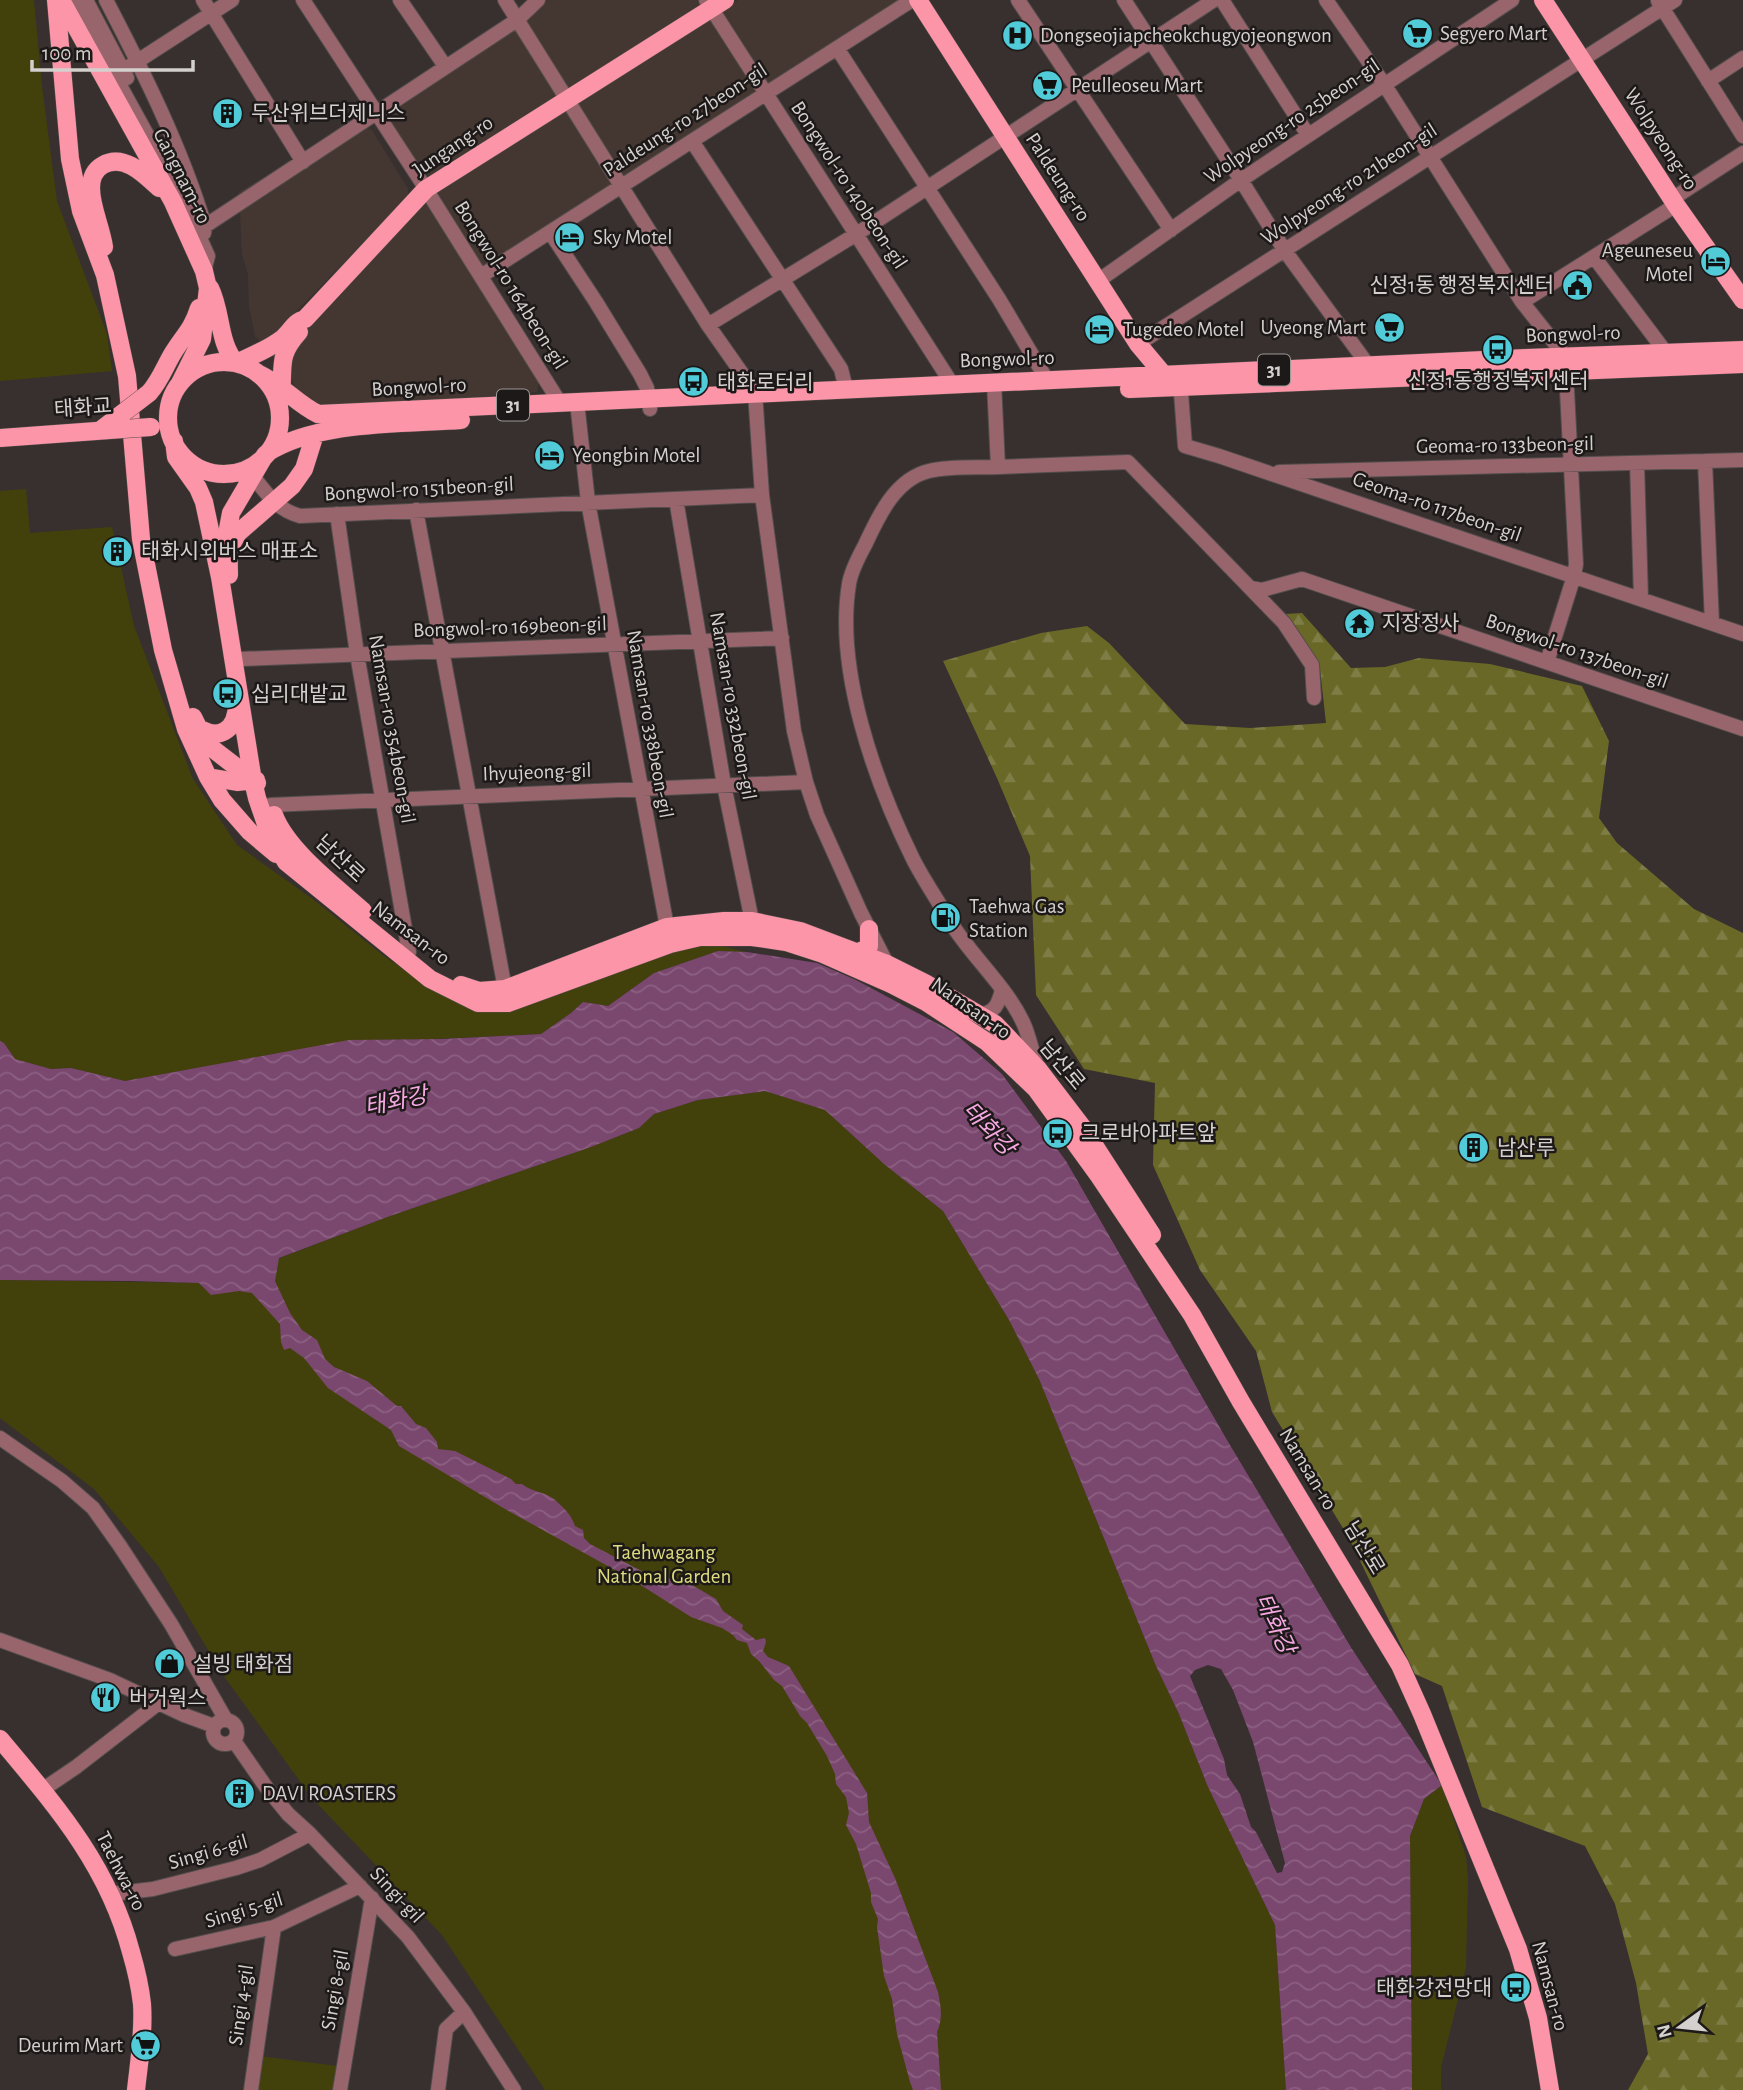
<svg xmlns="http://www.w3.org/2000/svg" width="1743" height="2090" font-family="'Alegreya Sans','Noto Sans KR',sans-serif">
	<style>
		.built { fill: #443732 }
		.forest { fill: url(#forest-firs) }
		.park { fill: #43410b }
		.water { fill: url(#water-waves); fill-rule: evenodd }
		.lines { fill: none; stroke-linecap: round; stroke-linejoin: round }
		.minor-casing { stroke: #534d4b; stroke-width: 16 }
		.major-casing { stroke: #534d4b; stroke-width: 19 }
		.minor { stroke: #98656d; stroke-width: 14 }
		.major { stroke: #fc95a7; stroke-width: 18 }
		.major-bridge-casing { stroke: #534d4b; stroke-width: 19; stroke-linecap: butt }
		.major-bridge { stroke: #fc95a7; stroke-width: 18 }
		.labels { text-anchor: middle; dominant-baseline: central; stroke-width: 5; stroke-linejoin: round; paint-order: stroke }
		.shield { fill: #1c1918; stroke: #9d9997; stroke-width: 2 }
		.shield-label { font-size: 19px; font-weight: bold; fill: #d4d0ce }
		.poi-label { font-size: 21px; fill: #d4d0ce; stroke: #1c1918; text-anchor: start }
		.street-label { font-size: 21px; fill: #d4d0ce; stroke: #1c1918 }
		.park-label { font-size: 21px; fill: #dedc7e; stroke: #1c1918 }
		.water-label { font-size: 23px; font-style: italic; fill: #f6a8e2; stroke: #1c1918 }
	</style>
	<defs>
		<pattern id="forest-firs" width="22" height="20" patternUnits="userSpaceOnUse" patternTransform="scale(1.75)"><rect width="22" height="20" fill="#6a6827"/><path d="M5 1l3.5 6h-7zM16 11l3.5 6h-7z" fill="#7e7d45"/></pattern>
		<pattern id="water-waves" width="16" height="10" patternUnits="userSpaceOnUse" patternTransform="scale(1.75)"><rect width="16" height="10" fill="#7a476e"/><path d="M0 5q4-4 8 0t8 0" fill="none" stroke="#8c6082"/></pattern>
	</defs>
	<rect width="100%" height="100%" fill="#37302e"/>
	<path class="built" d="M547,0H701L702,6L428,176L386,118L447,72L509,33L541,7Z
		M738,0H902L769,85L722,10Z
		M710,18L758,92L484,267L436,192Z
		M365,127L372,130L408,189V196L265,344L255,337L249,306L248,275L242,254L239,192L294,159Z
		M428,198L539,381L537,392L321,410L309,403L295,386L289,374V359L302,333Z"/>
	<path class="forest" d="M1302,613L1351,668L1385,667L1419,658L1490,664L1582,686L1609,741L1599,818L1617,843L1694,909L1743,933V2090H1628L1648,2054L1636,1983L1615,1904L1585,1846L1482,1807L1442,1686L1415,1674L1349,1538L1272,1412L1256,1351L1200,1270L1153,1165L1155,1083L1084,1069L1036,995L1030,856L997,778L943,661L1041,633L1087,626L1109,643L1185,724L1250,728L1326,723L1320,669L1285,614Z"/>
	<path class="park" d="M0,0H34L42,87L57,201L107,334L112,371L0,381Z
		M26,489L30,533L112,527L134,626L193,779L237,845L314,900L384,956L438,992L508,1003L705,942L747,952L718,951L654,973L608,1006L583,1002L571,1013L541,1034L432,1039L366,1040L285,1052L125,1081L71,1068L51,1069L15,1059L4,1043L0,1041V491Z
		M765,1091L825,1110L884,1164L943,1211L1009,1320L1039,1379L1156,1666L1179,1714L1208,1787L1275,1925L1286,2090H545L442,1935L312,1798L221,1672L159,1567L94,1489L0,1418V1280L200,1283L272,1261L390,1216L591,1147L639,1128L654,1114L698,1100Z
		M1442,1785L1466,1856L1468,1880L1466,1967L1441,2067V2090H1412L1410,1836L1424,1799Z
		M259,2056L338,2066L335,2090H254Z"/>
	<path class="water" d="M718,951L747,952L817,963L856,980L953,1032L1002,1074L1066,1161L1227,1440L1352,1649L1442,1785L1424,1799L1410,1836L1412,2090H1286L1275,1925L1208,1787L1179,1714L1156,1666L1039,1379L1009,1320L943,1211L884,1164L825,1110L765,1091L698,1100L654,1114L639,1128L591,1147L390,1216L279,1258L275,1281L290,1313L302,1330L317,1340L325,1359L334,1367L367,1381L397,1406H401L416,1424L426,1428L437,1442L438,1449L455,1451L511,1479L516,1484H522C532,1492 545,1492 554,1499C563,1507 571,1514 575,1526L583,1530L584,1538L590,1544L649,1575H666L671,1580L692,1585L716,1599L723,1611L743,1625L742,1629L756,1640L765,1638L766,1642L763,1651L768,1657L789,1666L867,1793L869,1822L895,1878L938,1992C941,2007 943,2018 937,2032L941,2090H913L910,2082L897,2034L892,1999L884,1976L877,1927L878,1919L871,1902V1893L856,1844L846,1825L849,1813L846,1797L836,1784L835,1774L827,1756L807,1723L800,1716L782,1686L774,1680L759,1661L751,1654L747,1643L737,1640L733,1635L722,1628L691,1617L633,1580L505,1509L399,1446L391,1430L328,1388L304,1358L290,1348L284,1350L281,1342L280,1324L252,1293L239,1291L211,1295L199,1283L131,1281L0,1280V1041L4,1043L15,1059L51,1069L71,1068L125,1081L349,1040L442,1039L541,1034L571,1013L583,1002L608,1006L654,973ZM1208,1665L1221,1669L1233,1690L1253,1742L1285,1863L1282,1872L1277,1873L1256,1832L1251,1827L1240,1794L1227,1775L1224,1759L1190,1676L1195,1670Z"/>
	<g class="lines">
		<defs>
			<path id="minor" d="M73,0L183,200L208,256L204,271
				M86,0L127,78
				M106,0C144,73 181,147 205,226L204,233
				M203,0L303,162
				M303,0L426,189L560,403
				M400,0L445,66
				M505,0L708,325L755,392L762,495L794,731L806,782L817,815L861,913L887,964
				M706,0L952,384
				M1018,0L1171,230
				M1124,0L1241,180L1285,251L1368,365
				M1222,0L1308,135
				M1326,0L1384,84L1522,302L1565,356
				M1658,1L1743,136
				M837,48L999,299L1047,380
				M130,66L232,0
				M1708,81L1743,58
				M692,141L841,369L846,389
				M1672,199L1743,153
				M205,226L517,20L538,0
				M550,232L596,302L640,374L647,388L650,409
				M1594,257L1667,354
				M481,276L912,0
				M1098,281L1241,180L1512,0
				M1522,302L1676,205
				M708,325L855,235L1214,0
				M1138,344L1675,0
				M1180,379L1185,446L1219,456L1743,634
				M994,382L998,467L1128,462L1284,623L1312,665L1314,698
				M577,402L588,502L667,927
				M1705,461L1712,623
				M1637,463L1641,599
				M998,467C976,468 950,466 929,471C895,479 878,517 865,545C859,556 851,571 849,584C835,670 875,782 913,859C924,881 939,902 951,923C972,957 1010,990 1025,1027C1030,1040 1033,1054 1037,1067
				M248,470C264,489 274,509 300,516L762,495
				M1279,472L1743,460
				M676,499L724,785L752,921
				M416,510L505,989
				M337,514L357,654L409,952
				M1251,588L1262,590L1302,579L1743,729
				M240,659L782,638
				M1547,662L1574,576L1576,564L1566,371
				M270,805L806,782
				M980,1015C995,1012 998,1005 1002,990
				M0,1438L62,1481L93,1508L120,1546L171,1624L226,1720
				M0,1640L110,1680L184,1715L214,1726
				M213 1732a12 12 0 1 1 24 0a12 12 0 1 1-24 0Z
				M234,1741L266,1787L288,1814L310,1834L408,1937L464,2012L514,2090
				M42,1790L76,1767L160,1702
				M111,1894L153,1889L236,1868L260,1860L310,1834
				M175,1949L274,1927L360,1886
				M251,2090L274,1927
				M340,2090L372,1898
				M438,2090L446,2029L464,2012"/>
			<path id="major" d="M56,0L70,159L81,211L105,275L127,376L141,539L163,650L186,729L208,777L222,800L250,832L276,854
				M61,0L173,202L204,271L208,288L202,339L180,383
				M918,0L1138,344L1164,375
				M1543,0L1676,205L1743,300
				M104,247C101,227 91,207 91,188C91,178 94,170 103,165C124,153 145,175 159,188
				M210,288C222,312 218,343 236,363
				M168 418a56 56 0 1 1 112 0a56 56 0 1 1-112 0Z
				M236,363C252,356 269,349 283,338C291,331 295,321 305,319L426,189L725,0
				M259,374C281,384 297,404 318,414L1527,358L1743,350
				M1129,389L1743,364
				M149,393C160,381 165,366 173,353C184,335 192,330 199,308
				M281,396C284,366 277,356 299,332
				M174,441L176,457L198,488L204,502L220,577L253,781L257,798L269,833L286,862L430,979L478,1003H508L670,944L700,937H752L786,942L823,954L891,984L926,1002L987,1042L1036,1089L1099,1176L1192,1315L1241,1402L1400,1665L1422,1714L1518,1949L1538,2018L1550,2090
				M267,453C317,421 402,424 461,420
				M227,552L238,533L292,486L304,469L315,434
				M229,575L228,529L231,513L265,455
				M193,717L205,741L213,749L257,783
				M196,726C218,742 236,731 237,705
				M208,777L237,782L256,780
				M274,815C287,850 335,886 363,911
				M858,953L869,946V929
				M461,985L479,991L505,989L667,927L724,921H752L800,931L887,964L925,983L995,1024L1038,1069L1083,1128L1152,1235
				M0,1739C56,1806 108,1865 131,1952C136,1969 140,1986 142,2004C144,2033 139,2062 136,2090"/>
		</defs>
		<use href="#minor" class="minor-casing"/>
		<use href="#major" class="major-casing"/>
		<use href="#minor" class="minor"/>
		<use href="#major" class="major"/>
		<defs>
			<path id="major-bridge" d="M102,429L149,393
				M0,438L151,427"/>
		</defs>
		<use href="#major-bridge" class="major-bridge-casing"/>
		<use href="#major-bridge" class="major-bridge"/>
	</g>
	<defs>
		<symbol id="supermarket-disc" viewBox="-11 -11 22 22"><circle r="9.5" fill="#52cbd9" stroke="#1c1918"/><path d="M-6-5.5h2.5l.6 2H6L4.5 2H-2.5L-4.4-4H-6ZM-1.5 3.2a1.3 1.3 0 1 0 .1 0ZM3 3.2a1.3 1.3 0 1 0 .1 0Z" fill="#111"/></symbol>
		<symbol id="hospital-disc" viewBox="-11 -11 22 22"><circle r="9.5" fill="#52cbd9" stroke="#1c1918"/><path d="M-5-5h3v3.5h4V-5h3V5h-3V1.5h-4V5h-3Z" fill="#111"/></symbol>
		<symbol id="building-disc" viewBox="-11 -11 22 22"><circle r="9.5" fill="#52cbd9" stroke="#1c1918"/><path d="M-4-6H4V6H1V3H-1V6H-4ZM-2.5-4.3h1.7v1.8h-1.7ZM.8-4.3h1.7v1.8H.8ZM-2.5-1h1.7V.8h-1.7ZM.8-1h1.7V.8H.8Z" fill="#111"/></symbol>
		<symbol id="hotel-disc" viewBox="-11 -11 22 22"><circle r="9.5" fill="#52cbd9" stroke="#1c1918"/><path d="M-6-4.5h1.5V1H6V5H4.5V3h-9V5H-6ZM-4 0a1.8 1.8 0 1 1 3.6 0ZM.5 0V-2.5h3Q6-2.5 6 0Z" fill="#111"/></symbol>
		<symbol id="civic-disc" viewBox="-11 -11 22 22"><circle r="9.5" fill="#52cbd9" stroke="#1c1918"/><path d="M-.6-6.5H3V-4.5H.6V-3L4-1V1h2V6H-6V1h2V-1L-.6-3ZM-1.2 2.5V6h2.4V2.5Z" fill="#111"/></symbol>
		<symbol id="bus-disc" viewBox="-11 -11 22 22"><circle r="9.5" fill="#52cbd9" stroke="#1c1918"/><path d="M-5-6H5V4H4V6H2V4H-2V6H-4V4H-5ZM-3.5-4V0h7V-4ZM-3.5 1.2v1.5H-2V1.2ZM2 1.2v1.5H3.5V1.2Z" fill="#111"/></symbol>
		<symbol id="temple-disc" viewBox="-11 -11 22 22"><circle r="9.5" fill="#52cbd9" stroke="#1c1918"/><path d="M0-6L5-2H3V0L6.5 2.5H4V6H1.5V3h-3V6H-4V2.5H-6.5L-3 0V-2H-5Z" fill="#111"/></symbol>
		<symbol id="fuel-disc" viewBox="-11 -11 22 22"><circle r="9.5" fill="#52cbd9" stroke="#1c1918"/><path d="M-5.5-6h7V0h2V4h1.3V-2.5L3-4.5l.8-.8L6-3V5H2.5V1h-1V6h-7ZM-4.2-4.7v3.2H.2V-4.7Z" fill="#111"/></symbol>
		<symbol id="shop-disc" viewBox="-11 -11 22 22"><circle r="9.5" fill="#52cbd9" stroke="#1c1918"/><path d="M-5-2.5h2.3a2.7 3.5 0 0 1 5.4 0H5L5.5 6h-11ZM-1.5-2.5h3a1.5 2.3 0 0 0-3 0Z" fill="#111"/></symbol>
		<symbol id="restaurant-disc" viewBox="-11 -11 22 22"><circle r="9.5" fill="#52cbd9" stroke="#1c1918"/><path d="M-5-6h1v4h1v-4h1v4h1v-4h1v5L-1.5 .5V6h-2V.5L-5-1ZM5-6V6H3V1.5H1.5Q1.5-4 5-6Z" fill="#111"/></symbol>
	</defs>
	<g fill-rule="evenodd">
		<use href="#supermarket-disc" x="1400" y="16" width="35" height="35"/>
		<use href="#hospital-disc" x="1000" y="18" width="35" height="35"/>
		<use href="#supermarket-disc" x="1030" y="68" width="35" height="35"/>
		<use href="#building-disc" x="210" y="96" width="35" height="35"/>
		<use href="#hotel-disc" x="552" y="220" width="35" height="35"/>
		<use href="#hotel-disc" x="1698" y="244" width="35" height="35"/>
		<use href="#civic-disc" x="1560" y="268" width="35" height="35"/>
		<use href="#supermarket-disc" x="1372" y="310" width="35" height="35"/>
		<use href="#hotel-disc" x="1082" y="312" width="35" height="35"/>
		<use href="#bus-disc" x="1480" y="332" width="35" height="35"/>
		<use href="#bus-disc" x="676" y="364" width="35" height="35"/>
		<use href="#hotel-disc" x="532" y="438" width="35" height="35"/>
		<use href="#building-disc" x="100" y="534" width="35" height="35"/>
		<use href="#temple-disc" x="1342" y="606" width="35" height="35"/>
		<use href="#bus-disc" x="210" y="676" width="35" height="35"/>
		<use href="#fuel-disc" x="928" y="900" width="35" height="35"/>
		<use href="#bus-disc" x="1040" y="1116" width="35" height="35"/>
		<use href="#building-disc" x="1456" y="1130" width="35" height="35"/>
		<use href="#shop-disc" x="152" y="1646" width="35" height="35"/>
		<use href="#restaurant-disc" x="88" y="1680" width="35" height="35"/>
		<use href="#building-disc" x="222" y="1776" width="35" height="35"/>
		<use href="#bus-disc" x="1498" y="1970" width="35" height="35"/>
		<use href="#supermarket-disc" x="128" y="2028" width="35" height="35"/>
	</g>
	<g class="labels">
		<g class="shield">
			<rect x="1258" y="354.5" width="32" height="31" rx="5"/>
			<rect x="497" y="389.5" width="32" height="31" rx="5"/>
		</g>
		<g class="shield-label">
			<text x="1274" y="370">31</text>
			<text x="513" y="405">31</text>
		</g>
		<g class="poi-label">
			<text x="1440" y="33">Segyero Mart</text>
			<text x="1040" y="35">Dongseojiapcheokchugyojeongwon</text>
			<text x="1071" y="85">Peulleoseu Mart</text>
			<text x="251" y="113">두산위브더제니스</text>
			<text x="593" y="237">Sky Motel</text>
			<text x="1693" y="250" text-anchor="end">Ageuneseu<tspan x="1693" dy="24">Motel</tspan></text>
			<text x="1554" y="285" text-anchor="end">신정1동 행정복지센터</text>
			<text x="1366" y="327" text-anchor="end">Uyeong Mart</text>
			<text x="1123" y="329">Tugedeo Motel</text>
			<text x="1498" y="381" text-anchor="middle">신정1동행정복지센터</text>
			<text x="717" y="382">태화로터리</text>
			<text x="572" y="455">Yeongbin Motel</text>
			<text x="141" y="551">태화시외버스 매표소</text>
			<text x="1382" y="623">지장정사</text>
			<text x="251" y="694">십리대밭교</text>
			<text x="969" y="906">Taehwa Gas<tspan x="969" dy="24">Station</tspan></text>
			<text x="1081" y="1133">크로바아파트앞</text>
			<text x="1497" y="1148">남산루</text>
			<text x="193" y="1664">설빙 태화점</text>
			<text x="129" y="1698">버거웍스</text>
			<text x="262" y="1793">DAVI ROASTERS</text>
			<text x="1492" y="1988" text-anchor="end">태화강전망대</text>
			<text x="123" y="2045" text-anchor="end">Deurim Mart</text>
		</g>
		<g class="street-label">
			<text transform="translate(685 120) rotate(-33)">Paldeung-ro 27beon-gil</text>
			<text transform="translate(1292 121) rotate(-34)">Wolpyeong-ro 25beon-gil</text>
			<text transform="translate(1661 139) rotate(57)">Wolpyeong-ro</text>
			<text transform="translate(453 146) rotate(-34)">Jungang-ro</text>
			<text transform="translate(182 176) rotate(63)">Gangnam-ro</text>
			<text transform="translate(1058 177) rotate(57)">Paldeung-ro</text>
			<text transform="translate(1349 184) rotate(-33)">Wolpyeong-ro 21beon-gil</text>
			<text transform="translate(849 185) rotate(57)">Bongwol-ro 140beon-gil</text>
			<text transform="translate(511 285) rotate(58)">Bongwol-ro 164beon-gil</text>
			<text transform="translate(1573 334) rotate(-2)">Bongwol-ro</text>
			<text transform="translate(1007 359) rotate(-2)">Bongwol-ro</text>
			<text transform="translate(419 387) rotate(-3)">Bongwol-ro</text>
			<text transform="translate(83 408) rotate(-4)">태화교</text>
			<text transform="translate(1505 445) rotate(-1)">Geoma-ro 133beon-gil</text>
			<text transform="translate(419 489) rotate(-3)">Bongwol-ro 151beon-gil</text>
			<text transform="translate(1437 507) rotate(19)">Geoma-ro 117beon-gil</text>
			<text transform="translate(510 627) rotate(-2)">Bongwol-ro 169beon-gil</text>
			<text transform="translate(1577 651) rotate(19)">Bongwol-ro 137beon-gil</text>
			<text transform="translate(733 706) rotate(80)">Namsan-ro 332beon-gil</text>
			<text transform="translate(650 724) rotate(80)">Namsan-ro 338beon-gil</text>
			<text transform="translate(392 729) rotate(80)">Namsan-ro 354beon-gil</text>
			<text transform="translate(537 772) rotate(-2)">Ihyujeong-gil</text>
			<text transform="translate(340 859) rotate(43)">남산로</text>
			<text transform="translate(411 933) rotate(37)">Namsan-ro</text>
			<text transform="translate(971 1008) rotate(35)">Namsan-ro</text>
			<text transform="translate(1062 1065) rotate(50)">남산로</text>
			<text transform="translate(1308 1469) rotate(59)">Namsan-ro</text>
			<text transform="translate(1364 1548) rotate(59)">남산로</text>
			<text transform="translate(208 1852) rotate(-16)">Singi 6-gil</text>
			<text transform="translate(121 1871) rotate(63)">Taehwa-ro</text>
			<text transform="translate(397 1895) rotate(47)">Singi-gil</text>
			<text transform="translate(244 1910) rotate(-17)">Singi 5-gil</text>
			<text transform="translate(1550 1986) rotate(75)">Namsan-ro</text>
			<text transform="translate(335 1990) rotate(-80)">Singi 8-gil</text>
			<text transform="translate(241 2005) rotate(-82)">Singi 4-gil</text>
		</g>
		<g class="park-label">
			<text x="664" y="1552">Taehwagang<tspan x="664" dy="24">National Garden</tspan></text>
		</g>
		<g class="water-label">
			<text transform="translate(396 1102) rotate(-12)">태화강</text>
			<text transform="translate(988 1129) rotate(47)">태화강</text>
			<text transform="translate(1274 1624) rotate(65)">태화강</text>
		</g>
	</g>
	<g transform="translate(1680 2027) rotate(255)" stroke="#1c1918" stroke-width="5" paint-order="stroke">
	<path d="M0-5L12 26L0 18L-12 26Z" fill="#d4d0ce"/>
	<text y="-10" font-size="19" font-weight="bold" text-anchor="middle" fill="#d4d0ce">N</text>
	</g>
	<path d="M32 60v10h161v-10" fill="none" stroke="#d4d0ce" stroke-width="3.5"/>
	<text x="42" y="60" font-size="21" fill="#d4d0ce" stroke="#1c1918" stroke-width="5" paint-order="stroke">100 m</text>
</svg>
